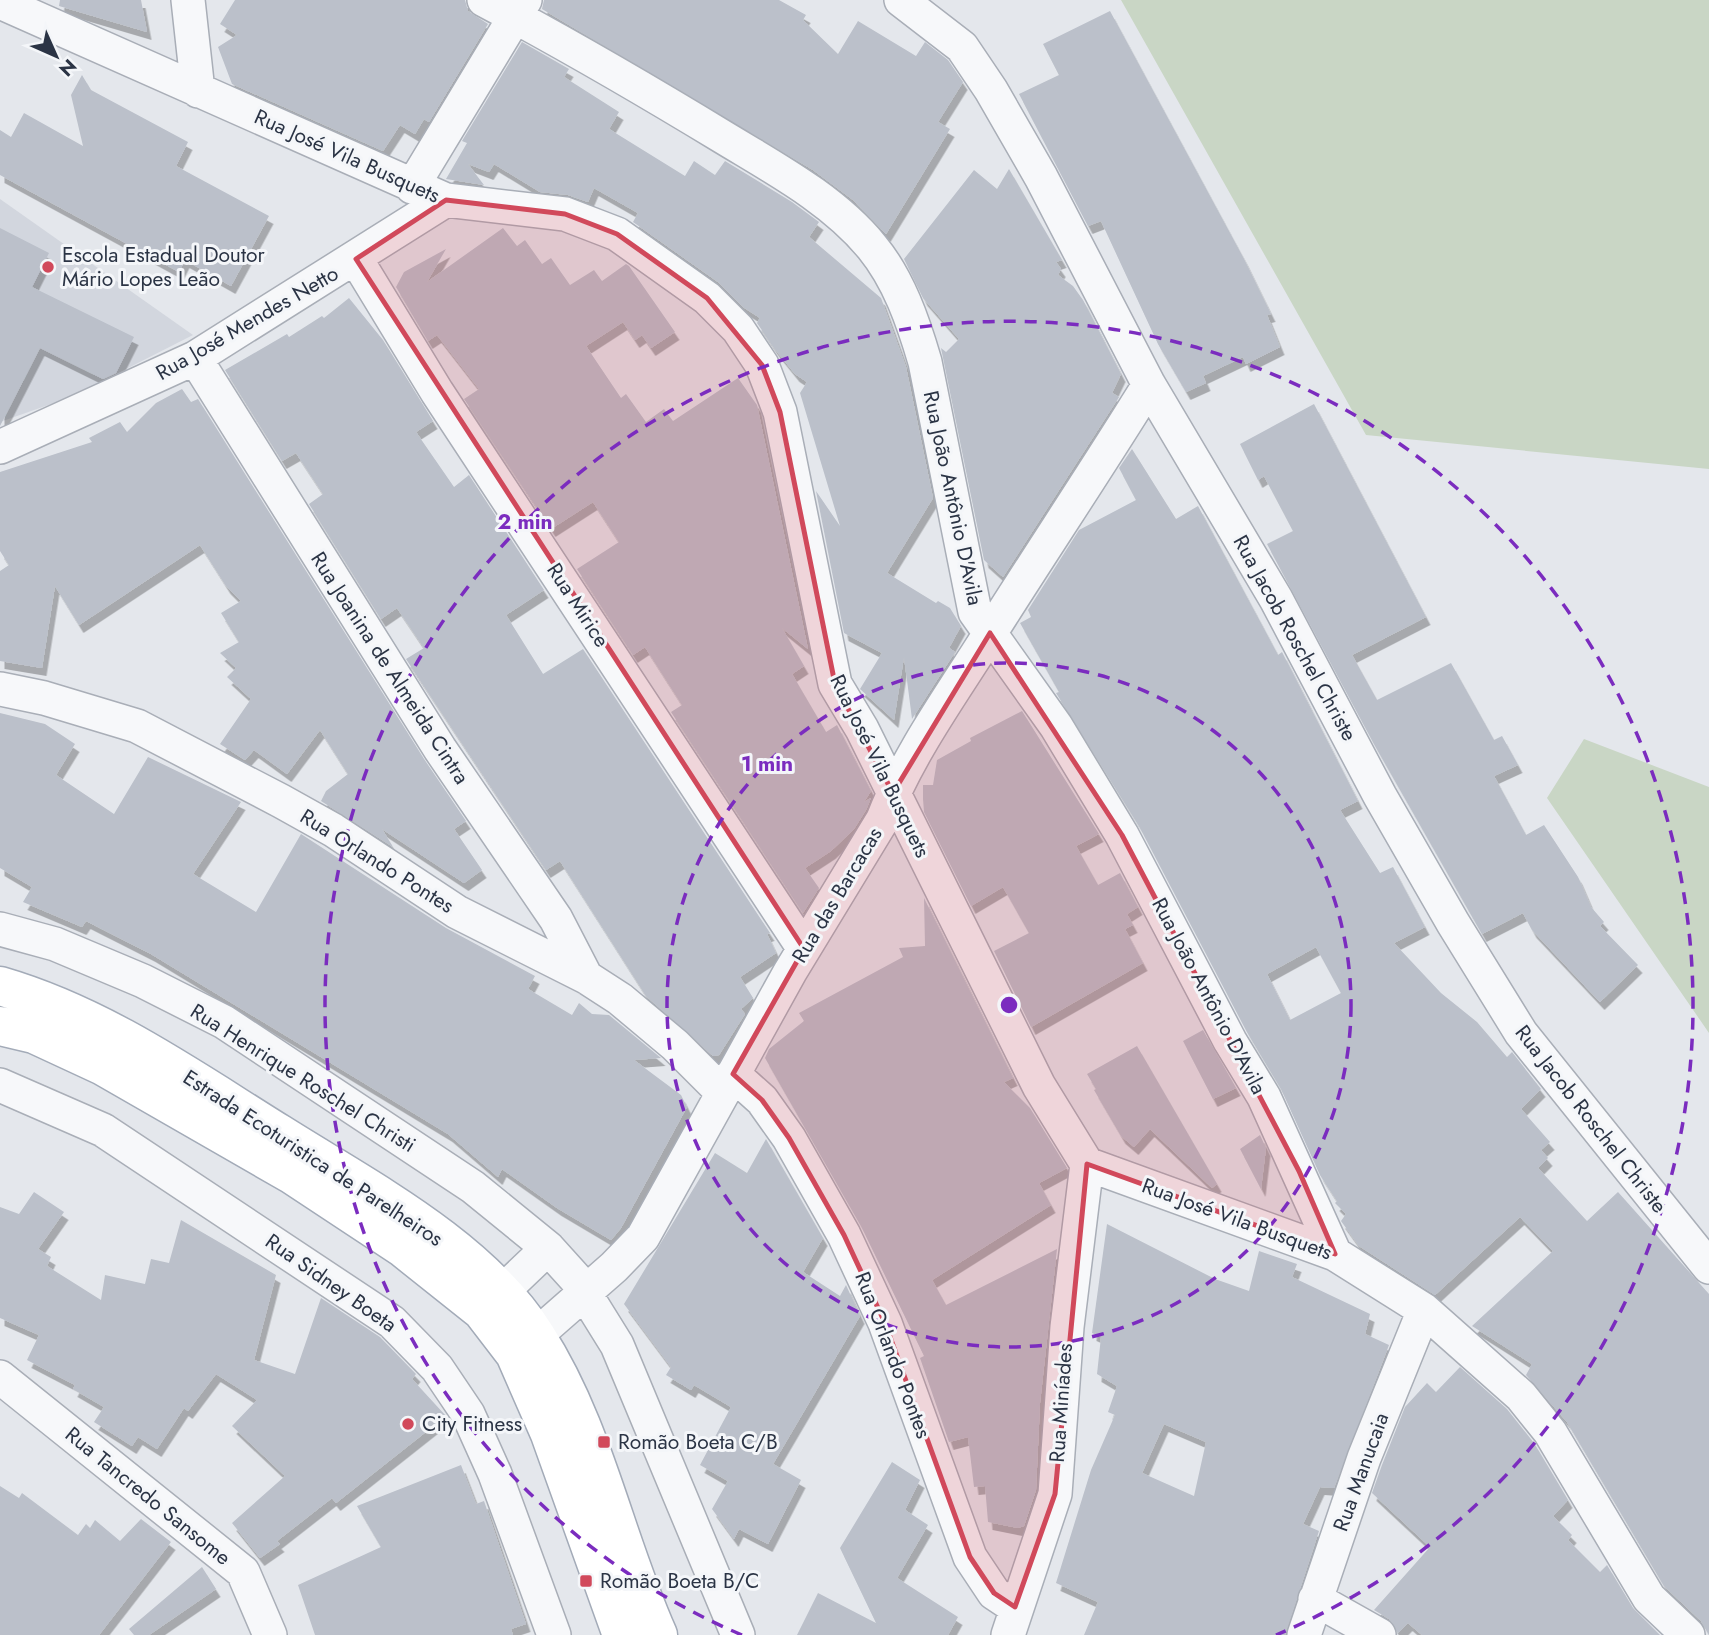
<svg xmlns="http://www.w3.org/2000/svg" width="1709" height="1635" font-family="Jost,sans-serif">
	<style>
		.built { fill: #d2d6de }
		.green { fill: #c9d6c5 }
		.building { fill: #bbc0ca; fill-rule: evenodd; filter: url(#shadow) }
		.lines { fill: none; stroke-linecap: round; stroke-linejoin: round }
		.minor-casing { stroke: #a9aeb7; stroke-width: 36 }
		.primary-casing { stroke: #a3abb8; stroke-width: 41 }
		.minor { stroke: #f7f8fa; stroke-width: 33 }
		.primary { stroke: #fff; stroke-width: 38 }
		.marked { fill: #d1495b; fill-opacity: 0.2; stroke: #d1495b; stroke-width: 5; stroke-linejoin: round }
		.ring { fill: none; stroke: #7b2cbf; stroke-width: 3.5; stroke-dasharray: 12 9 }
		.poi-dot { fill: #d1495b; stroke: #f4f6f9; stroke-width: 2.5 }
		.labels { text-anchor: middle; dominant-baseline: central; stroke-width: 6; stroke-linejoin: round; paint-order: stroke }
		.street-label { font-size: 21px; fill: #2b3445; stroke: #f4f6f9 }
		.poi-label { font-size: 21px; fill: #2b3445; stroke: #f4f6f9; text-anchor: start }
		.centre { fill: #7b2cbf; stroke: #f4f6f9; stroke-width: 3.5 }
		.ring-label { font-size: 21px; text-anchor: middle; font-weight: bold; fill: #7b2cbf; stroke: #f4f6f9; stroke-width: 6; stroke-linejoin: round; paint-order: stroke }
	</style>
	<defs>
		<filter id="shadow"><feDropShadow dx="4.5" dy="8" stdDeviation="0" flood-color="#0004"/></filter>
	</defs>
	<rect width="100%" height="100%" fill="#e4e7ec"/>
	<path class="built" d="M0,199L193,335L71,397L0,422Z"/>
	<path class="green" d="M1121,0H1709V469L1366,435Z
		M1584,739L1709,787V1033L1547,798Z"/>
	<path class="building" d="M60,0H141L147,32L59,6Z
		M235,0H465L468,11L488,24L429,122L424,119L415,134L400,125L383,151L232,84L218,47L237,35L220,24Z
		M544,0H779L806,15L803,20L838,54L858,21L916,56L925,42L948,60L963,82L938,122L950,129L886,234L853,200L813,170L542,9Z
		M1110,11L1244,259L1271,314L1267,315L1280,347L1246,364L1243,357L1203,376L1206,383L1186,392L1158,344L1101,221L1088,226L1019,94L1059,75L1043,44Z
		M522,42L569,69L564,77L619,112L609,129L685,176L694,161L715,175L725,161L792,202L819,222L809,237L881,298L906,367L933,498L887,573L936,603L938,601L950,608L961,626L949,648L955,652L912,719L904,657L894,720L860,689L882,653L844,633L816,491L840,526L800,393L807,382L795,374L774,348L757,323L760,318L743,307L718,282L633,222L638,213L594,188L588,202L568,195L540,192L494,164L489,172L468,164L484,185L446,179L467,143L462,141Z
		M82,75L91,90L188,142L176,166L269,216L231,286L185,260L179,272L0,175V130L11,137L24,113L83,146L71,95Z
		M1009,169L1062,260L1056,262L1061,269L1058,275L1073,286L1083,300L1121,374L1112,393L1119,397L1003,577L984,560L941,348L946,352L959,339L923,298L904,259L974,170L997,189Z
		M0,228L49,253L32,287L134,337L116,373L103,379L40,348L0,426Z
		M503,228L517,246L525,240L542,264L551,258L570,285L594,270L602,281L626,264L629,266L675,332L651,348L642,335L635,340L623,322L586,346L621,398L626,394L646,422L664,409L673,421L738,378L757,405L808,649L782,628L804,666L792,674L826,732L837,725L871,791L864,802L871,798L866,810L854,829L831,851L805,868L819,888L803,913L671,712L682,705L645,647L633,655L577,569L619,542L593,502L551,529L464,399L479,389L437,335L428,341L396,287L404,272L446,249L427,282Z
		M349,298L383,340L433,421L416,432L454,487L469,475L544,590L506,615L543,674L583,649L770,933L767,934L776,953L740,977L753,998L741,1009L745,1014L719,1055L713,1056L646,996L560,861L546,870L406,659L424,648L397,608L381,619L309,504L323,494L296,453L282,461L225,370L287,334L289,337L322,316L324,318Z
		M182,389L191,402L198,399L424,759L466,821L454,829L482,870L464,883L382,829L393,847L321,801L326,791L348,774L320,730L287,774L254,750L245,760L220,744L251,699L227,677L236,668L220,653L239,642L221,613L241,601L226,586L200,545L79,625L55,586L42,668L0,661V571L9,565L0,551V472L92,442L89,438L120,422L127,432L156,403Z
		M1314,404L1426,617L1352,655L1377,700L1451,663L1494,740L1502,736L1518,765L1494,776L1526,835L1544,825L1578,877L1591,907L1604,922L1600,926L1638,965L1600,1002L1532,930L1523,913L1482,934L1374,744L1267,544L1293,531L1264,476L1258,480L1240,444Z
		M1132,449L1176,519L1198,506L1278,655L1282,652L1358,801L1340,810L1380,873L1393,867L1425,927L1394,943L1441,993L1477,1022L1507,1057L1512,1052L1541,1089L1521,1109L1550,1142L1541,1150L1548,1158L1538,1168L1587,1221L1618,1192L1709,1294V1635L1701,1621L1664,1586L1567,1422L1526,1375L1532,1364L1472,1326L1553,1251L1520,1217L1435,1295L1359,1246L1341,1221L1346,1214L1335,1203L1337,1201L1320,1175L1281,1089L1247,1032L1139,826L1056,693L1059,692L1020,623L1031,617L1028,610L1079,530L1136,500L1119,468ZM1316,947L1341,993L1290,1020L1267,974Z
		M1022,711L1099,834L1076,846L1098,885L1120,873L1138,907L1127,914L1133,925L1125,929L1143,963L1031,1027L994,951L1029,933L1003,887L971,906L924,812L923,799V785H933L937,760L971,741L970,738Z
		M0,713L45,724L75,744L56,775L114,814L148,757L241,802L193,874L256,912L301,834L446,928L535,976L528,989L572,1015L579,1003L592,1014L609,1015L661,1058L634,1060L681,1095L687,1107L621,1228L611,1240L557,1208L502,1169L498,1177L448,1134L151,954L86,921L82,927L23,902L32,887L0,868Z
		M924,898L1013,1078L1004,1082L1030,1108L1067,1168L1039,1183L1051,1205L932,1280L946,1305L1057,1249L1040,1403L1036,1490L1024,1526L1018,1528L988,1522L985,1486L974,1487L968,1437L949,1442L920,1358L924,1356L861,1226L765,1058L769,1049L804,1021L799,1013L903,957L899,948L925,946Z
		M1203,1030L1236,1088L1213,1099L1183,1041Z
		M1137,1046L1217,1184L1212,1188L1150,1129L1134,1147L1121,1136L1094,1090L1096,1089L1087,1074Z
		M1260,1135L1266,1148L1261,1189L1240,1149Z
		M766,1139L823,1238L803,1272L840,1296L846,1285L860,1316L773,1464L801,1480L768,1544L739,1529L734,1539L712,1509L728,1481L700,1465L731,1407L694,1385L691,1390L666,1375L671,1367L624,1304L715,1153L747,1173Z
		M34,1192L64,1212L38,1249L51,1257L47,1266L101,1300L105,1275L145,1284L151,1259L169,1263L181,1220L276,1275L254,1360L295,1374L321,1298L380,1337L416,1374L412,1379L446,1416L336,1503L332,1498L277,1541L280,1544L260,1558L232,1523L285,1476L232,1426L257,1400L216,1374L188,1411L184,1408L157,1449L138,1437L132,1446L94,1422L104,1407L73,1389L75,1385L27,1360L39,1335L0,1318V1207L19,1214Z
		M1107,1224L1215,1279L1249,1291L1259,1251L1297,1264L1292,1277L1370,1314L1365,1334L1389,1345L1334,1488L1320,1487L1303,1524L1319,1531L1285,1635H1084L1098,1602L1056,1583L1091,1470L1115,1415L1108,1412L1117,1386L1097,1374L1101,1337L1092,1333ZM1164,1424L1206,1442L1194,1496L1142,1473Z
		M1460,1367L1507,1409L1534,1443L1568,1500L1553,1516L1572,1535L1568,1540L1600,1572L1607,1565L1633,1608L1660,1635H1422L1408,1623L1398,1633L1389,1619L1374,1610L1430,1547L1372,1493L1382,1465L1405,1407L1427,1383L1436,1392Z
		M892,1462L920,1480L905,1510L928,1525L897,1578L958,1617L948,1635H797L818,1593L876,1623L840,1548Z
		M461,1465L476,1504L484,1501L526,1624L511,1629L513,1635H315L298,1585L381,1547L357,1506Z
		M0,1486L19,1498L22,1493L78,1535L86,1524L90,1528L95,1520L120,1541L141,1519L171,1542L99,1635H0Z
		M202,1567L216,1589L149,1635H134L129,1629Z"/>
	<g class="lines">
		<defs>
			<path id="minor" d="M188,0L198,91
				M484,0C565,43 644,89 723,137C774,168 834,200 872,247C899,280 913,321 925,362L975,612L1056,726L1122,835L1230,1041L1264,1097L1335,1254
				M901,0L962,47L991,90L1041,177L1149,385L1276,599L1380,796L1453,923L1521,1033L1709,1267
				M0,2L446,200L565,214L617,234L707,298L738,329L762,365L780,412L835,684L862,729L1039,1086L1087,1164L1335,1254L1424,1310L1521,1396L1550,1432L1649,1598L1688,1635
				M412,187L525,0
				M356,259L437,392L804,949
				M195,358L440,749L556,919L586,977
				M0,447L195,358L446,200
				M0,689L44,698L137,726L281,801L333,830L457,912L586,977L620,999L675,1045L722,1092
				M0,929L55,944L143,981L224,1022L473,1187L548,1248L576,1279L617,1345L738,1635
				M733,1074L762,1100L789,1138L844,1235L885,1323L970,1557L994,1593L1015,1607
				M0,1085L103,1130L392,1322L437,1368L468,1414L495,1474L554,1635
				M484,1309L548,1248
				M517,1352L614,1267L643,1237L790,972L883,819C908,754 952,694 989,635C1042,551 1097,469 1149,385
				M0,1377L243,1572L270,1635
				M1315,1599L1379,1635
				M1008,1635L1055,1494L1067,1327L1087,1164
				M1304,1635L1364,1458L1424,1310"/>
			<path id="primary" d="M0,986C103,1016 190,1078 280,1134C367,1189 480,1247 536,1336C595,1428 614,1537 658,1635
				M0,1026L34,1034L103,1066L291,1174L403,1248L482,1311L515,1354L550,1434L622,1635"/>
		</defs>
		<use href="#minor" class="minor-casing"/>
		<use href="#primary" class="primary-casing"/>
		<use href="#minor" class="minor"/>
		<use href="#primary" class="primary"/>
	</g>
	<path class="marked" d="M446,200L565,214L617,234L707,298L762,365L780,412L835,684L893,793L990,633L1122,835L1299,1171L1335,1254L1087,1164L1055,1494L1015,1607L994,1593L970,1557L885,1323L844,1235L789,1138L762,1100L733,1074L804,949L356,259Z"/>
	<g class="ring">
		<circle cx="1009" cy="1005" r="342"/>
		<path d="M742 1635A684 684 0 1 1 1276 1635"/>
	</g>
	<g class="poi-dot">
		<circle cx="48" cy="267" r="7"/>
		<circle cx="408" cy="1424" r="7"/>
		<rect x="597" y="1435" width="14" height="14" rx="3.5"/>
		<rect x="579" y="1574" width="14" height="14" rx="3.5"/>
	</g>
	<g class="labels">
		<g class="street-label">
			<text transform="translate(347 156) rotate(24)">Rua José Vila Busquets</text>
			<text transform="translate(247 323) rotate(-30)">Rua José Mendes Netto</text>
			<text transform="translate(953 498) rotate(78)">Rua João Antônio D'Avila</text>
			<text transform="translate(578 605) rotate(57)">Rua Mirice</text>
			<text transform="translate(1295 638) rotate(61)">Rua Jacob Roschel Christe</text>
			<text transform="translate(390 668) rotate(57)">Rua Joanina de Almeida Cintra</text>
			<text transform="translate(880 766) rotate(64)">Rua José Vila Busquets</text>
			<text transform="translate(377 861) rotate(32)">Rua Orlando Pontes</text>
			<text transform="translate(837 895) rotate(-59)">Rua das Barcacas</text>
			<text transform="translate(1209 996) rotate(62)">Rua João Antônio D'Avila</text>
			<text transform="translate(303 1078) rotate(32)">Rua Henrique Roschel Christi</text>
			<text transform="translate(1591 1119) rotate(52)">Rua Jacob Roschel Christe</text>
			<text transform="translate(313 1158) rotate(33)">Estrada Ecoturistica de Parelheiros</text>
			<text transform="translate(1237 1219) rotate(20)">Rua José Vila Busquets</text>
			<text transform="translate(331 1283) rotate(35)">Rua Sidney Boeta</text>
			<text transform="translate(893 1355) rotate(69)">Rua Orlando Pontes</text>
			<text transform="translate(1061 1403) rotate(-86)">Rua Miníades</text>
			<text transform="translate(1361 1472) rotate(-70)">Rua Manucaia</text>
			<text transform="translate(148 1496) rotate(39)">Rua Tancredo Sansome</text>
		</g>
		<g class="poi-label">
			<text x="62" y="255">Escola Estadual Doutor<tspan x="62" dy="24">Mário Lopes Leão</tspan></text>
			<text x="422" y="1424">City Fitness</text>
			<text x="618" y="1442">Romão Boeta C/B</text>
			<text x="600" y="1581">Romão Boeta B/C</text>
		</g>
	</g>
	<circle cx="1009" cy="1005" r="10" class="centre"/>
	<g class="ring-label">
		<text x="525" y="529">2 min</text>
		<text x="767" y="771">1 min</text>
	</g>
	<g transform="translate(56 56) rotate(135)" stroke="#f4f6f9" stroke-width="5" paint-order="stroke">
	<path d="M0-5L12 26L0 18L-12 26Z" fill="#2b3445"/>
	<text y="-10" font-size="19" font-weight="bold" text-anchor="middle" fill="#2b3445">N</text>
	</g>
</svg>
